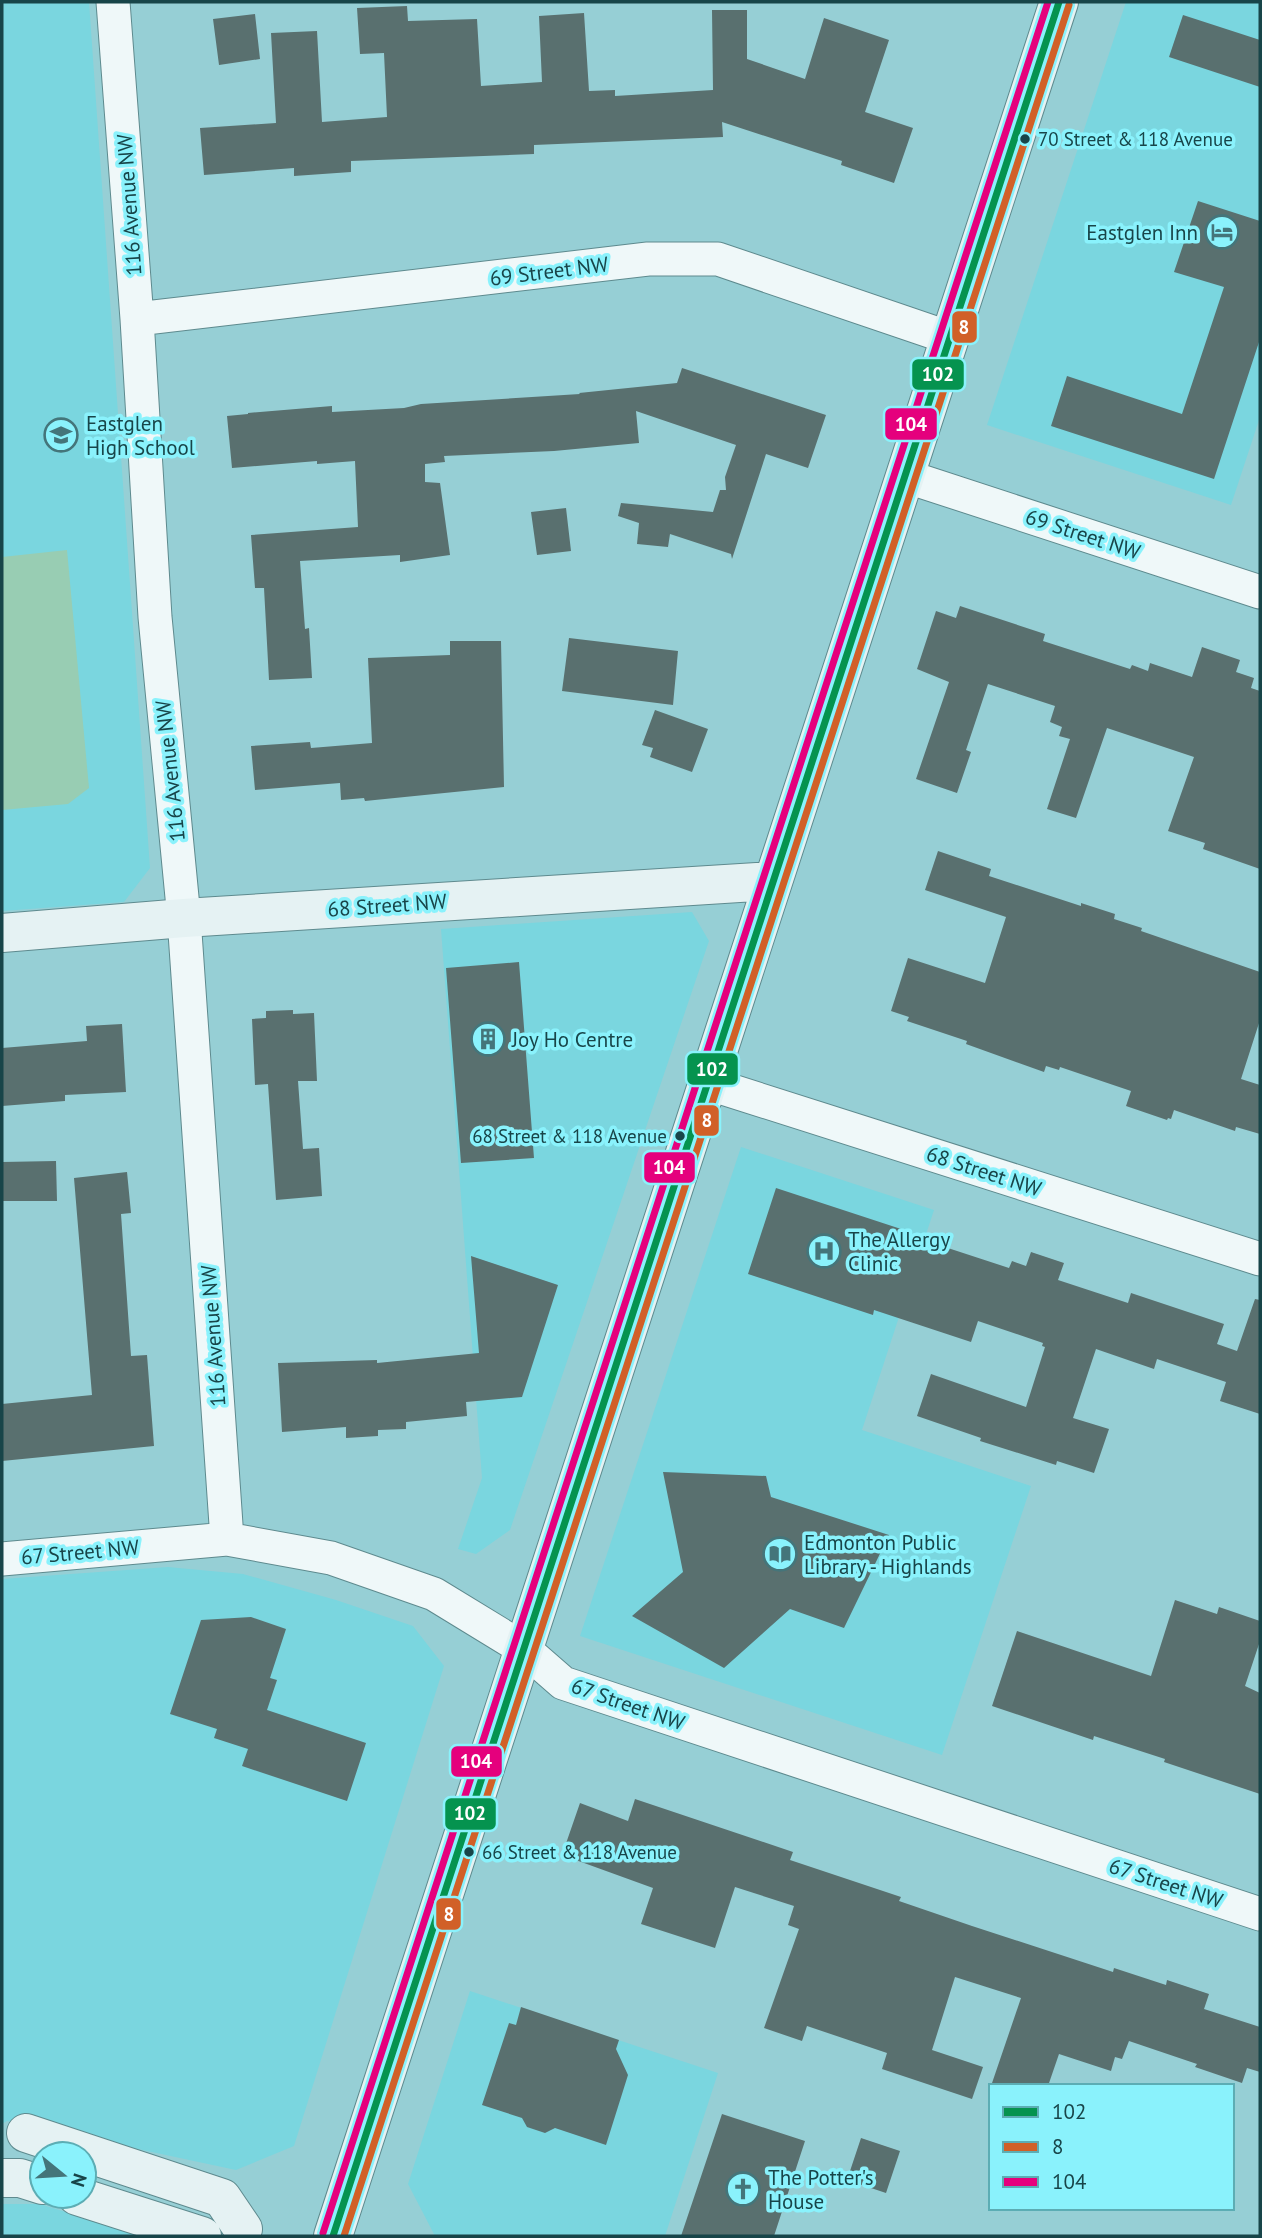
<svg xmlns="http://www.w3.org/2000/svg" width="1262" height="2238" font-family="'PT Sans',sans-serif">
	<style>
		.built { fill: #7ad6df }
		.green { fill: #98cdb3 }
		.building { fill: #59706f }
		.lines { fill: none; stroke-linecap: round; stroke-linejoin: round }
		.street-casing { stroke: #5e8a8e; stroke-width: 35 }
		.secondary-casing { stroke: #5e8a8e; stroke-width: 40 }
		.street { stroke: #eff8f9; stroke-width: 33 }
		.secondary { stroke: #e5f2f3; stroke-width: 38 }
		.bus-1-casing { stroke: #8af2fc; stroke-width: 12 }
		.bus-2-casing { stroke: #8af2fc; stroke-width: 12 }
		.bus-3-casing { stroke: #8af2fc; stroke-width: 12 }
		.bus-1 { stroke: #05934f; stroke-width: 7 }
		.bus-2 { stroke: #d16028; stroke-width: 7 }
		.bus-3 { stroke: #e5007d; stroke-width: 7 }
		.bus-dot { fill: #184549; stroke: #8af2fc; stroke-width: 2.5 }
		.labels { text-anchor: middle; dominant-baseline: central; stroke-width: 7; stroke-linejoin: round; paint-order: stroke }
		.bus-label { font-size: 19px; fill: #184549; stroke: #8af2fc; text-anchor: start }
		.street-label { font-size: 21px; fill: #184549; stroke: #8af2fc }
		.poi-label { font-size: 21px; fill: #184549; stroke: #8af2fc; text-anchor: start }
		.line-badge { stroke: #8af2fc; stroke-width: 2.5 }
		.badge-label { font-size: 19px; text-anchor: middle; font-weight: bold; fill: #fff }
	</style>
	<rect width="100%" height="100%" fill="#96cfd5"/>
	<path class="built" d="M2,2H89L150,868L124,902L2,911Z
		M1126,2H1260V417L1231,505L987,425Z
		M692,912L709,941L510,1530L476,1554L458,1549L482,1478L441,929Z
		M741,1147L934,1210L862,1430L1031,1486L942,1755L580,1636Z
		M168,1567L243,1574L336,1600L413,1626L444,1666L294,2146L236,2170L7,2121L2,2124V1579Z
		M470,1991L718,2073L665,2236H435L408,2184Z
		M2,2204H40L142,2236H2Z"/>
	<path class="green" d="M67,550L89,788L68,804L2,810V557Z"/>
	<path class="building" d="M407,6L408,21L477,19L481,86L542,82L539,16L584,13L589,91L615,90V96L713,90L712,10H747V59L805,79L824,18L889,40L865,112L913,128L894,183L841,165L842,161L722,122L723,137L534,145V154L351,161V172L294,176V168L204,175L200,128L276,123L271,33L317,31L322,122L387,117L384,53L360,54L357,8Z
		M255,14L260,59L219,65L213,19Z
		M1183,15L1260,40V87L1169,57Z
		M1198,201L1260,221V339L1214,479L1051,426L1067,376L1182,414L1224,287L1174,272Z
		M682,368L826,415L808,468L766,454L732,559L731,554L670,534L668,547L637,544L639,523L618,516L621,503L713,512L720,490H726L725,477L736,445L636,411L639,443L554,451L444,456L445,462L425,464V482L440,483L450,555L400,562V555L300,561L305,629L309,628L312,678L269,680L264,588H255L251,535L358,527L355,461L317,464V461L232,468L227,416L248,414V413L332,406V412L404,408L421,404L580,394L579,393L677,383Z
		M566,508L571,551L537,555L531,512Z
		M960,606L1045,634L1043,641L1130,669L1132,665L1148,671L1150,663L1192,677L1202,647L1240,660L1236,672L1254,678L1251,688L1260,691V869L1203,849L1205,843L1168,831L1194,757L1107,728L1076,818L1047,809L1070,739L1059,736L1062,727L1050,722L1055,706L988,684L966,750L971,752L957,793L916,779L949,682L917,669L936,611L956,618Z
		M569,638L678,651L673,705L562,691Z
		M450,641H501L504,787L365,801L364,798L341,800L340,783L255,790L251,746L310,742L311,748L372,743L368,658L450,655Z
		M655,710L708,729L692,772L650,757L653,748L642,745Z
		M938,851L991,869L989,876L1081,906V903L1115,914L1114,919L1142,928L1141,931L1260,972V1020L1241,1079L1260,1085V1134L1236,1127L1235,1131L1174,1110L1171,1119L1168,1118L1167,1120L1126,1106L1131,1091L1060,1067L1059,1070L1046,1066L1044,1072L966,1044L967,1041L907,1021L909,1017L891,1011L908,958L985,983L1006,917L925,890Z
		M519,962L534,1158L461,1163L446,968Z
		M293,1010V1014L314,1013L317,1081H298L303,1149L319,1148L322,1196L276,1200L268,1084L255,1085L252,1019L266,1018V1011Z
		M122,1024L126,1092L65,1095V1101L2,1106V1048L87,1041L86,1026Z
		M56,1161L57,1201H2V1162Z
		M127,1172L131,1213L121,1214L131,1356L147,1355L154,1446L2,1461V1404L92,1395L74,1178Z
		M776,1188L901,1229L899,1232L1009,1268L1012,1261L1026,1266L1031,1252L1064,1263L1058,1280L1128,1303L1131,1293L1224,1324L1217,1344L1237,1351L1255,1299L1260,1300V1414L1220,1401L1226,1382L1157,1359L1154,1369L1096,1349L1073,1418L1109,1429L1094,1473L1057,1461L1056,1465L980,1441L981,1438L917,1416L931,1374L1026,1407L1045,1347L1042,1346L1043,1343L978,1321L971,1342L874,1310L873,1315L748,1274Z
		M471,1256L558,1285L522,1397L466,1402L467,1416L406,1422V1429L378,1430V1436L346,1438V1427L282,1432L278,1363L377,1360V1363L479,1353Z
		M663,1472L766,1476L771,1497L889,1535L844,1628L790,1609L724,1668L632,1616L683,1572Z
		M1175,1600L1217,1614L1219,1607L1260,1621V1641L1245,1686L1260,1693V1794L1164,1762L1165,1759L1094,1736L1093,1740L992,1706L1017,1631L1151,1676Z
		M251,1617L286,1629L270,1678L277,1680L267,1710L366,1743L347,1801L242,1766L248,1749L214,1738L217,1729L170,1714L201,1620Z
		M635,1799L793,1852L790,1860L901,1897L899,1901L972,1926L1113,1972L1114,1968L1166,1985L1167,1980L1209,1994L1204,2009L1260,2027V2072L1247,2068L1242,2083L1195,2067L1197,2064L1129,2041L1122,2059L1115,2057L1111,2071L1059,2054L1048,2086H991L1021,1998L955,1977L932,2050L983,2067L972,2099L882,2069L887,2053L807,2026L802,2041L764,2028L799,1929L788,1925L794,1906L735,1887L715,1948L641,1924L653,1888L562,1855L580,1803L628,1821Z
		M521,2007L619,2040L616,2049L628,2075L606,2145L555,2128L545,2133L527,2127L522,2118L482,2105L509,2023L516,2025Z
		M722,2114L805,2141L774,2236H681Z
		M861,2138L900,2151L886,2193L847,2180Z"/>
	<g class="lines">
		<defs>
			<path id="street" d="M113,2L137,319L155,617L184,918L227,1539
				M137,319L648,259H718L950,338
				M905,476L1260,592
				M707,1083L1260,1259
				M2,1559L227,1539L331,1558L434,1594L524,1649L563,1683L1260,1914"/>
			<path id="secondary" d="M2,933L184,918L773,881
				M26,2133L222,2198L243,2229
				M2,2178H20L42,2185
				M77,2196L202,2236
				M333,2236L1059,2"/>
		</defs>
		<use href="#street" class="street-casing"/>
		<use href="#secondary" class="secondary-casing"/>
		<use href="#street" class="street"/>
		<use href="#secondary" class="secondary"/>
		<defs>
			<path id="bus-1" d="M333,2236L1059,2"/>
			<path id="bus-2" d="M344,2236L1069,5"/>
			<path id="bus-3" d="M323,2233L1048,2"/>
		</defs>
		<use href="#bus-1" class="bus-1-casing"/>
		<use href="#bus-2" class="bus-2-casing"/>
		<use href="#bus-3" class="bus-3-casing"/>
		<use href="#bus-1" class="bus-1"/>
		<use href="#bus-2" class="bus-2"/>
		<use href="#bus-3" class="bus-3"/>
	</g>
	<defs>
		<symbol id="hotel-ring" viewBox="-11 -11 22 22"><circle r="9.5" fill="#8af2fc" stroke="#44757a" stroke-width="1.5"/><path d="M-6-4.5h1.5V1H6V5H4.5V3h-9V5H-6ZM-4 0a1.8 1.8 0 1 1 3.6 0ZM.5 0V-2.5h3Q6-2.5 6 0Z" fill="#44757a"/></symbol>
		<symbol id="school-ring" viewBox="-11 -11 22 22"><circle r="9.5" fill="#8af2fc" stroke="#44757a" stroke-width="1.5"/><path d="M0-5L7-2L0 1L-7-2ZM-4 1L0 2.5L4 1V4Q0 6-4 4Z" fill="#44757a"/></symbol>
		<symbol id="building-ring" viewBox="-11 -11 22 22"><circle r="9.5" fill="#8af2fc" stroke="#44757a" stroke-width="1.5"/><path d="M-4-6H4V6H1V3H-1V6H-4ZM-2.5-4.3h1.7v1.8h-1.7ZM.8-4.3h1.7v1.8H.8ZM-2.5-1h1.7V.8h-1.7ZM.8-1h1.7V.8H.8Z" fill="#44757a"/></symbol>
		<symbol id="hospital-ring" viewBox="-11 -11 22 22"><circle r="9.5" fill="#8af2fc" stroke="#44757a" stroke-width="1.5"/><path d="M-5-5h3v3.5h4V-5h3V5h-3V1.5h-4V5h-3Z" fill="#44757a"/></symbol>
		<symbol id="library-ring" viewBox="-11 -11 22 22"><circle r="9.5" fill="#8af2fc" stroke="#44757a" stroke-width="1.5"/><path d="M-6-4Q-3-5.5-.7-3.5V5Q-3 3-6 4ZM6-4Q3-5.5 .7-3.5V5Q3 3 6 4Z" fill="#44757a"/></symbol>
		<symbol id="church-ring" viewBox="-11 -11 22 22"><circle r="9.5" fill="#8af2fc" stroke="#44757a" stroke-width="1.5"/><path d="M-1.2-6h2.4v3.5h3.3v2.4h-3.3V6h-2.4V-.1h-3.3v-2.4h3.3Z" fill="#44757a"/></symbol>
	</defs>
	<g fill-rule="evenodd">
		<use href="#hotel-ring" x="1203" y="213" width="38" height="38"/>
		<use href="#school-ring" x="42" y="416" width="38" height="38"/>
		<use href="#building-ring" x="469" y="1020" width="38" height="38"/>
		<use href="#hospital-ring" x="805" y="1232" width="38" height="38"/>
		<use href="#library-ring" x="761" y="1535" width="38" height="38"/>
		<use href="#church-ring" x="724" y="2170" width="38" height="38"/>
	</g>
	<g class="bus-dot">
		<circle cx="1025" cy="139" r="6"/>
		<circle cx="680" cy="1136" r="6"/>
		<circle cx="469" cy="1852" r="6"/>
	</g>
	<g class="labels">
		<g class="bus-label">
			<text x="1038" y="139">70 Street &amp; 118 Avenue</text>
			<text x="667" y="1136" text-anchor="end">68 Street &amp; 118 Avenue</text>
			<text x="482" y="1852">66 Street &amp; 118 Avenue</text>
		</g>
		<g class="street-label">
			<text transform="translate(129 205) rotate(-94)">116 Avenue NW</text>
			<text transform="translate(549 271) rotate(-7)">69 Street NW</text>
			<text transform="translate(1083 534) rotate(18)">69 Street NW</text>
			<text transform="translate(170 771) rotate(-96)">116 Avenue NW</text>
			<text transform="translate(387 905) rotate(-4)">68 Street NW</text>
			<text transform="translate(984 1171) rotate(18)">68 Street NW</text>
			<text transform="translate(213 1336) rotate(-94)">116 Avenue NW</text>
			<text transform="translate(80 1552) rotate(-5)">67 Street NW</text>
			<text transform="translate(628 1704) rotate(19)">67 Street NW</text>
			<text transform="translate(1166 1883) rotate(18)">67 Street NW</text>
		</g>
		<g class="poi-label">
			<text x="1198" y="232" text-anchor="end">Eastglen Inn</text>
			<text x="86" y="423">Eastglen<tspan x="86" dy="24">High School</tspan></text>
			<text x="512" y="1039">Joy Ho Centre</text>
			<text x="848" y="1239">The Allergy<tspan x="848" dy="24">Clinic</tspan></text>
			<text x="804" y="1542">Edmonton Public<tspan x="804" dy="24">Library - Highlands</tspan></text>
			<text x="768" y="2177">The Potter's<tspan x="768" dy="24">House</tspan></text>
		</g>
	</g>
	<g class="line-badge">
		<rect x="951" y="310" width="27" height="34" rx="7" fill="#d16028"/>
		<rect x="911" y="358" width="54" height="33" rx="7" fill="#05934f"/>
		<rect x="884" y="407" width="54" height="34" rx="7" fill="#e5007d"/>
		<rect x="686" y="1052" width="53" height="34" rx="7" fill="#05934f"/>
		<rect x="693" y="1104" width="27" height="33" rx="7" fill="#d16028"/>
		<rect x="643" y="1151" width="53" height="33" rx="7" fill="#e5007d"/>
		<rect x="450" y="1745" width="53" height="33" rx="7" fill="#e5007d"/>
		<rect x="444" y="1797" width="53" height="34" rx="7" fill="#05934f"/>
		<rect x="435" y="1897" width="27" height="34" rx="7" fill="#d16028"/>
	</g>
	<g class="badge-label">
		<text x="964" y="334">8</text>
		<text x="938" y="381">102</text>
		<text x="911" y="431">104</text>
		<text x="712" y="1076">102</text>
		<text x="707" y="1127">8</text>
		<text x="669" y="1174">104</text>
		<text x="476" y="1768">104</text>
		<text x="470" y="1820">102</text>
		<text x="449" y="1921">8</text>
	</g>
	<rect width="1262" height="2238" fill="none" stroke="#184549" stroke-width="7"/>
	<rect x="989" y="2084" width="245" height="126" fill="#8af2fc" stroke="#5cadb4" stroke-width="2"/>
	<rect x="1003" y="2107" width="35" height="10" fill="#05934f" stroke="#5cadb4" stroke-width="2"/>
	<text x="1052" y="2119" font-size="21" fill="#184549">102</text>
	<rect x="1003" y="2142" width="35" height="10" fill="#d16028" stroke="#5cadb4" stroke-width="2"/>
	<text x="1052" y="2154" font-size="21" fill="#184549">8</text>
	<rect x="1003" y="2177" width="35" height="10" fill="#e5007d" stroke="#5cadb4" stroke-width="2"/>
	<text x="1052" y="2189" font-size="21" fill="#184549">104</text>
	<g transform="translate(63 2175) rotate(108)"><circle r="33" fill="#8af2fc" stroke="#5cadb4" stroke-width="2"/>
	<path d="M0-5L12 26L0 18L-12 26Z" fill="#44757a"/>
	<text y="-10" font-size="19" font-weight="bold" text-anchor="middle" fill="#184549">N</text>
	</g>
</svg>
